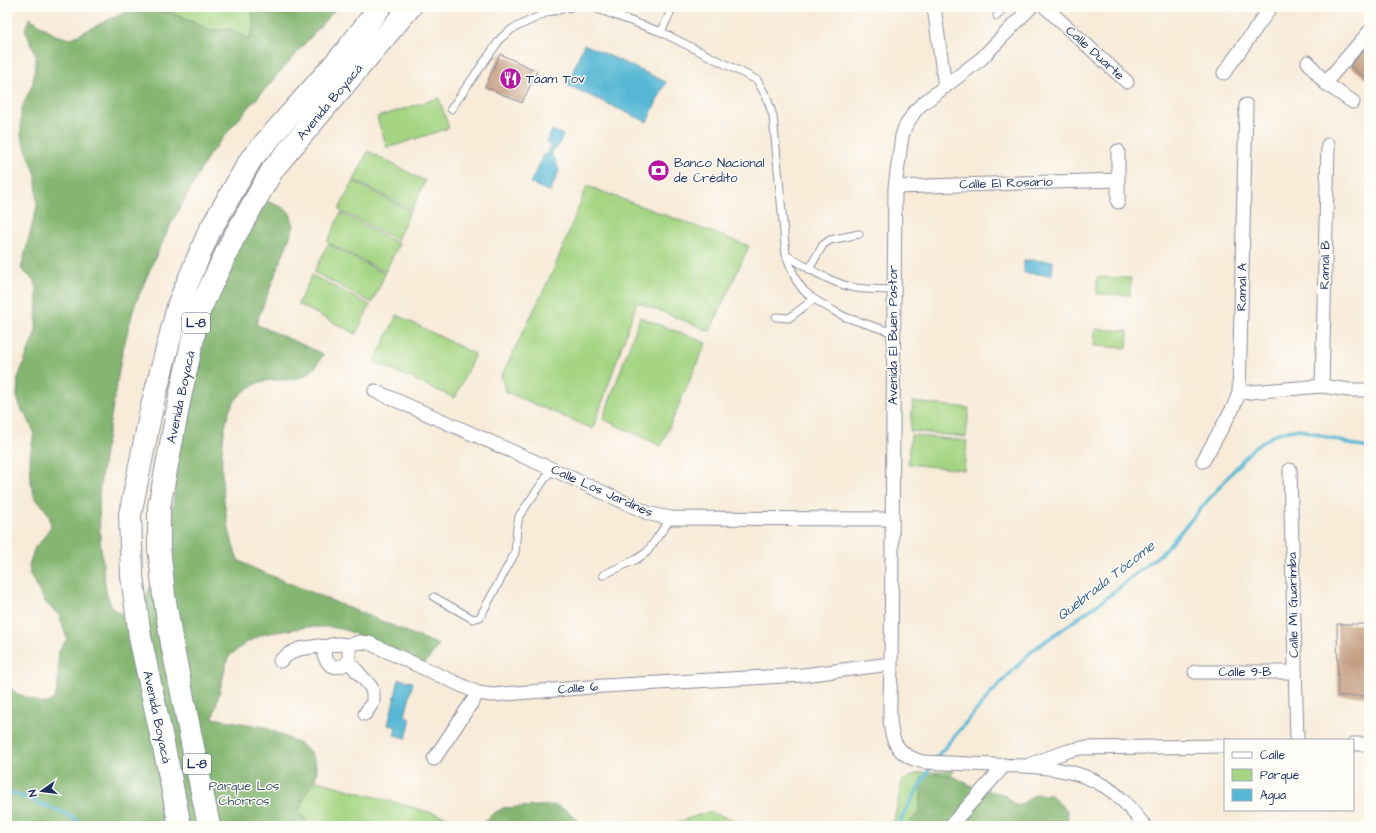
<svg xmlns="http://www.w3.org/2000/svg" width="1376" height="833" font-family="'Architects Daughter',sans-serif">
	<style>
		.green { fill: #a5d583; stroke: #608270 }
		.forest { fill: #84b671; stroke: #507268 }
		.water { fill: #56b8d4; stroke: #387499 }
		.lines { fill: none; stroke-linecap: round; stroke-linejoin: round }
		.stream { stroke: #56b8d4; stroke-width: 3.5 }
		.building { fill: #c59d80 }
		.service-casing { stroke: #8a8d9b; stroke-width: 9 }
		.minor-casing { stroke: #8a8d9b; stroke-width: 15 }
		.motorway-casing { stroke: #8a8d9b; stroke-width: 24 }
		.service { stroke: #fff; stroke-width: 7 }
		.minor { stroke: #fff; stroke-width: 13 }
		.motorway { stroke: #fff; stroke-width: 22 }
		.labels { text-anchor: middle; dominant-baseline: central; stroke-width: 3; stroke-linejoin: round; paint-order: stroke }
		.shield { fill: #fdfcf7; stroke: #5f6c8c; stroke-width: 1 }
		.shield-label { font-size: 12px; font-weight: bold; fill: #1b2f5e }
		.street-label { font-size: 13px; fill: #1b2f5e; stroke: #fdfcf7 }
		.poi-label { font-size: 13px; fill: #1b2f5e; stroke: #fdfcf7; text-anchor: start }
		.park-label { font-size: 13px; fill: #3e5867; stroke: #fdfcf7 }
		.water-label { font-size: 14px; font-style: italic; fill: #305f87; stroke: #fdfcf7 }
	</style>
	<rect width="100%" height="100%" fill="#fdfcf7"/>
	<filter id="ink" filterUnits="userSpaceOnUse"><feTurbulence type="fractalNoise" baseFrequency=".025" numOctaves="2"/><feDisplacementMap in="SourceGraphic" scale="8" xChannelSelector="R" yChannelSelector="G"/><feConvolveMatrix kernelMatrix="1 2 1 2 8 2 1 2 1" color-interpolation-filters="sRGB"/></filter>
	<filter id="wash" filterUnits="userSpaceOnUse"><feTurbulence type="fractalNoise" baseFrequency=".012" numOctaves="4" result="noise"/><feDisplacementMap in="SourceGraphic" scale="16" xChannelSelector="R" yChannelSelector="G"/><feGaussianBlur stdDeviation="0.9" result="paint"/><feColorMatrix in="noise" values="0 0 0 0 0 0 0 0 0 0 0 0 0 0 0 0 0 1.4 0 .05"/><feComposite in="paint" operator="in"/></filter>
	<g filter="url(#wash)">
		<rect width="100%" height="100%" fill="#f8ebd8"/>
		<path class="green" d="M137,7H250C256,18 253,28 249,40L231,29L210,30L172,13Z
			M439,98L449,128L387,148L377,117Z
			M368,151L425,181L412,210L354,180Z
			M353,181L410,211L397,240L339,210Z
			M587,186L749,246L710,331L637,302L593,429L506,392L501,377L554,269Z
			M341,213L399,244L385,272L327,242Z
			M328,244L385,274L372,303L314,272Z
			M312,275L370,305L356,334L298,304Z
			M1097,277L1131,278L1130,295L1097,294Z
			M397,315L475,354L455,398L374,362Z
			M640,317L706,343L661,446L603,419Z
			M1095,329L1128,331L1127,348L1094,346Z
			M913,402L969,408L966,437L910,431Z
			M911,435L967,441L964,470L908,464Z
			M203,749L479,826H218Z
			M953,771L924,826H886L894,821L902,781L918,773Z
			M708,812L754,826H666Z"/>
		<path class="forest" d="M250,7H337L236,122L209,155L175,216L154,260L134,307L122,353L105,451L99,494L100,539L106,593L112,608L122,615L134,610L145,599L158,568L169,523L173,505L191,325L266,201L282,207L290,213L294,226L256,324L323,354C313,375 302,380 279,380C274,380 268,380 264,381C252,384 236,396 231,407C214,447 223,521 238,560L255,569L439,645L423,666L346,630L330,627H307L264,634L246,643L228,657L213,718L265,727L300,744L310,752L315,761L317,773L313,784L308,790L302,803L300,811L310,826H7V684L16,693L41,703C65,706 56,667 59,652C60,648 64,643 67,639L59,615L45,602L30,575L29,565L35,547L42,540L51,526L49,516L47,512L42,505L35,499L31,482L30,457L34,432L26,414L22,411L17,397L18,378L36,331L37,288L34,280L21,269L37,206L36,175L21,136V110L33,83L36,56L25,29L30,18L55,35L70,39L112,18L137,8L172,13L210,30L231,29L249,40C253,28 256,18 250,7Z
			M936,774L950,775L974,787L1006,795L1013,804L1018,806L1033,796L1037,794L1051,795L1067,811L1068,818L1065,826H904C918,817 921,808 921,792C921,786 919,782 922,777Z
			M555,805L567,811L583,826H481L491,815L503,808Z"/>
		<path class="water" d="M584,44L666,82L647,122L567,85Z
			M552,130L563,135L557,148H554L551,156L555,159L559,171L550,192L530,183L544,154L546,155L551,146L546,143Z
			M1024,260L1053,261L1052,275L1024,273Z
			M399,679L413,682L405,716L411,718L406,738L394,735L396,727L388,725Z"/>
		<g class="lines">
			<path class="stream" d="M935,759L992,692L1033,650L1105,599L1164,551L1254,447L1278,433L1299,429L1357,446L1369,448
				M7,791L62,812L87,826
				M897,826L931,766"/>
		</g>
		<g id="blocks">
			<path class="building" d="M1369,44V81L1350,66Z
				M500,54L537,71L522,103L485,87Z
				M1337,624H1369V696H1338Z"/>
		</g>
	</g>
	<g filter="url(#ink)">
		<use href="#blocks" fill-opacity="0" stroke="#8a8d9b" stroke-width="1"/>
		<g class="lines">
			<defs>
				<path id="service" d="M592,7L661,32L757,80L767,98L773,116L786,255L796,280L804,291L814,299L834,311L845,317L894,333
					M997,16L1004,7
					M661,32L673,7
					M451,109L501,38L512,29L548,12L571,7
					M786,255C806,267 832,284 856,288C868,290 881,289 894,290
					M809,269L823,245L830,240L859,234
					M776,317L789,318L793,315L814,299
					M603,575L637,559L647,552L671,518
					M434,597L473,619L480,617L515,553L517,527L519,516L552,469"/>
				<path id="minor" d="M934,7L945,87
					M1031,7L981,59L922,104L915,111L905,127L902,136L895,187L891,664C891,677 890,689 890,702C889,730 890,755 924,762C947,763 970,764 994,765C1033,766 1072,766 1106,787C1122,797 1133,812 1145,826
					M1045,7L1127,82
					M1308,62L1325,83L1353,102
					M1224,73L1271,7
					M1325,83L1369,32
					M1118,151V202
					M895,187L1118,180
					M1322,386L1328,145
					M375,391L552,469L650,514L671,518L892,519
					M1239,393L1322,386L1349,390H1369
					M1203,461L1233,408L1239,393L1246,105
					M1290,470L1297,740
					M349,645V662L371,687L373,694V702L365,714
					M326,647L324,655C329,669 338,669 349,662
					M280,661L289,654L299,649L319,646L326,647L331,645L338,644L349,645L360,642L369,643L478,693L492,695L603,686L803,675L891,664
					M1195,672H1295
					M1353,744H1369
					M434,759L478,693
					M1031,764L1068,751L1081,748L1225,746
					M950,826L1005,765"/>
				<path id="motorway" d="M180,826L167,762L140,637L132,576L130,515L152,406L179,303L209,232L251,159L346,51L380,7
					M209,826L172,644L164,595L159,547V507L180,397L199,311L232,241L273,169L410,7"/>
			</defs>
			<use href="#service" class="service-casing"/>
			<use href="#minor" class="minor-casing"/>
			<use href="#motorway" class="motorway-casing"/>
			<use href="#service" class="service"/>
			<use href="#minor" class="minor"/>
			<use href="#motorway" class="motorway"/>
		</g>
	</g>
	<defs>
		<symbol id="restaurant-disc" viewBox="-11 -11 22 22"><circle r="9.5" fill="#b5179e" stroke="#fdfcf7"/><path d="M-5-6h1v4h1v-4h1v4h1v-4h1v5L-1.5 .5V6h-2V.5L-5-1ZM5-6V6H3V1.5H1.5Q1.5-4 5-6Z" fill="#fff"/></symbol>
		<symbol id="bank-disc" viewBox="-11 -11 22 22"><circle r="9.5" fill="#b5179e" stroke="#fdfcf7"/><path d="M-6-4H6V4H-6ZM0-2.3a2.3 2.3 0 1 0 0 4.6a2.3 2.3 0 1 0 0-4.6Z" fill="#fff"/></symbol>
	</defs>
	<g fill-rule="evenodd">
		<use href="#restaurant-disc" x="498" y="66" width="25" height="25"/>
		<use href="#bank-disc" x="646" y="158" width="25" height="25"/>
	</g>
	<g class="labels">
		<g class="shield">
			<rect x="182" y="313" width="28" height="20" rx="3"/>
			<rect x="183" y="754" width="28" height="20" rx="3"/>
		</g>
		<g class="shield-label">
			<text x="196" y="323">L-8</text>
			<text x="197" y="764">L-8</text>
		</g>
		<g class="street-label">
			<text transform="translate(1095 53) rotate(42)">Calle Duarte</text>
			<text transform="translate(330 102) rotate(-50)">Avenida Boyacá</text>
			<text transform="translate(1006 183) rotate(-2)">Calle El Rosario</text>
			<text transform="translate(1325 265) rotate(-89)">Ramal B</text>
			<text transform="translate(1242 287) rotate(-89)">Ramal A</text>
			<text transform="translate(893 335) rotate(-90)">Avenida El Buen Pastor</text>
			<text transform="translate(181 397) rotate(-78)">Avenida Boyacá</text>
			<text transform="translate(602 491) rotate(24)">Calle Los Jardines</text>
			<text transform="translate(1293 605) rotate(-91)">Calle Mi Guarimba</text>
			<text x="1245" y="672">Calle 9-B</text>
			<text transform="translate(578 688) rotate(-5)">Calle 6</text>
			<text transform="translate(157 717) rotate(78)">Avenida Boyacá</text>
		</g>
		<g class="poi-label">
			<text x="526" y="79">Taam Tov</text>
			<text x="674" y="163">Banco Nacional<tspan x="674" dy="15">de Crédito</tspan></text>
		</g>
		<g class="park-label">
			<text x="244" y="786">Parque Los<tspan x="244" dy="15">Chorros</tspan></text>
		</g>
		<g class="water-label">
			<text transform="translate(1106 581) rotate(-38)">Quebrada Tócome</text>
		</g>
	</g>
	<rect width="1376" height="833" fill="none" stroke="#fdfcf7" stroke-width="24"/>
	<rect x="1224" y="739" width="130" height="72" fill="#fdfcf7" stroke="#a3aaba"/>
	<rect x="1232" y="752" width="20" height="6" fill="#ffffff" stroke="#a3aaba"/>
	<text x="1260" y="759" font-size="12" fill="#1b2f5e">Calle</text>
	<rect x="1232" y="769" width="20" height="12" fill="#a5d583" stroke="#a3aaba"/>
	<text x="1260" y="779" font-size="12" fill="#1b2f5e">Parque</text>
	<rect x="1232" y="789" width="20" height="12" fill="#56b8d4" stroke="#a3aaba"/>
	<text x="1260" y="799" font-size="12" fill="#1b2f5e">Agua</text>
	<g transform="translate(42 791) rotate(256)" stroke="#fdfcf7" stroke-width="3" paint-order="stroke">
	<path d="M0-3L7 15L0 10L-7 15Z" fill="#1b2f5e"/>
	<text y="-6" font-size="11" font-weight="bold" text-anchor="middle" fill="#1b2f5e">N</text>
	</g>
</svg>
